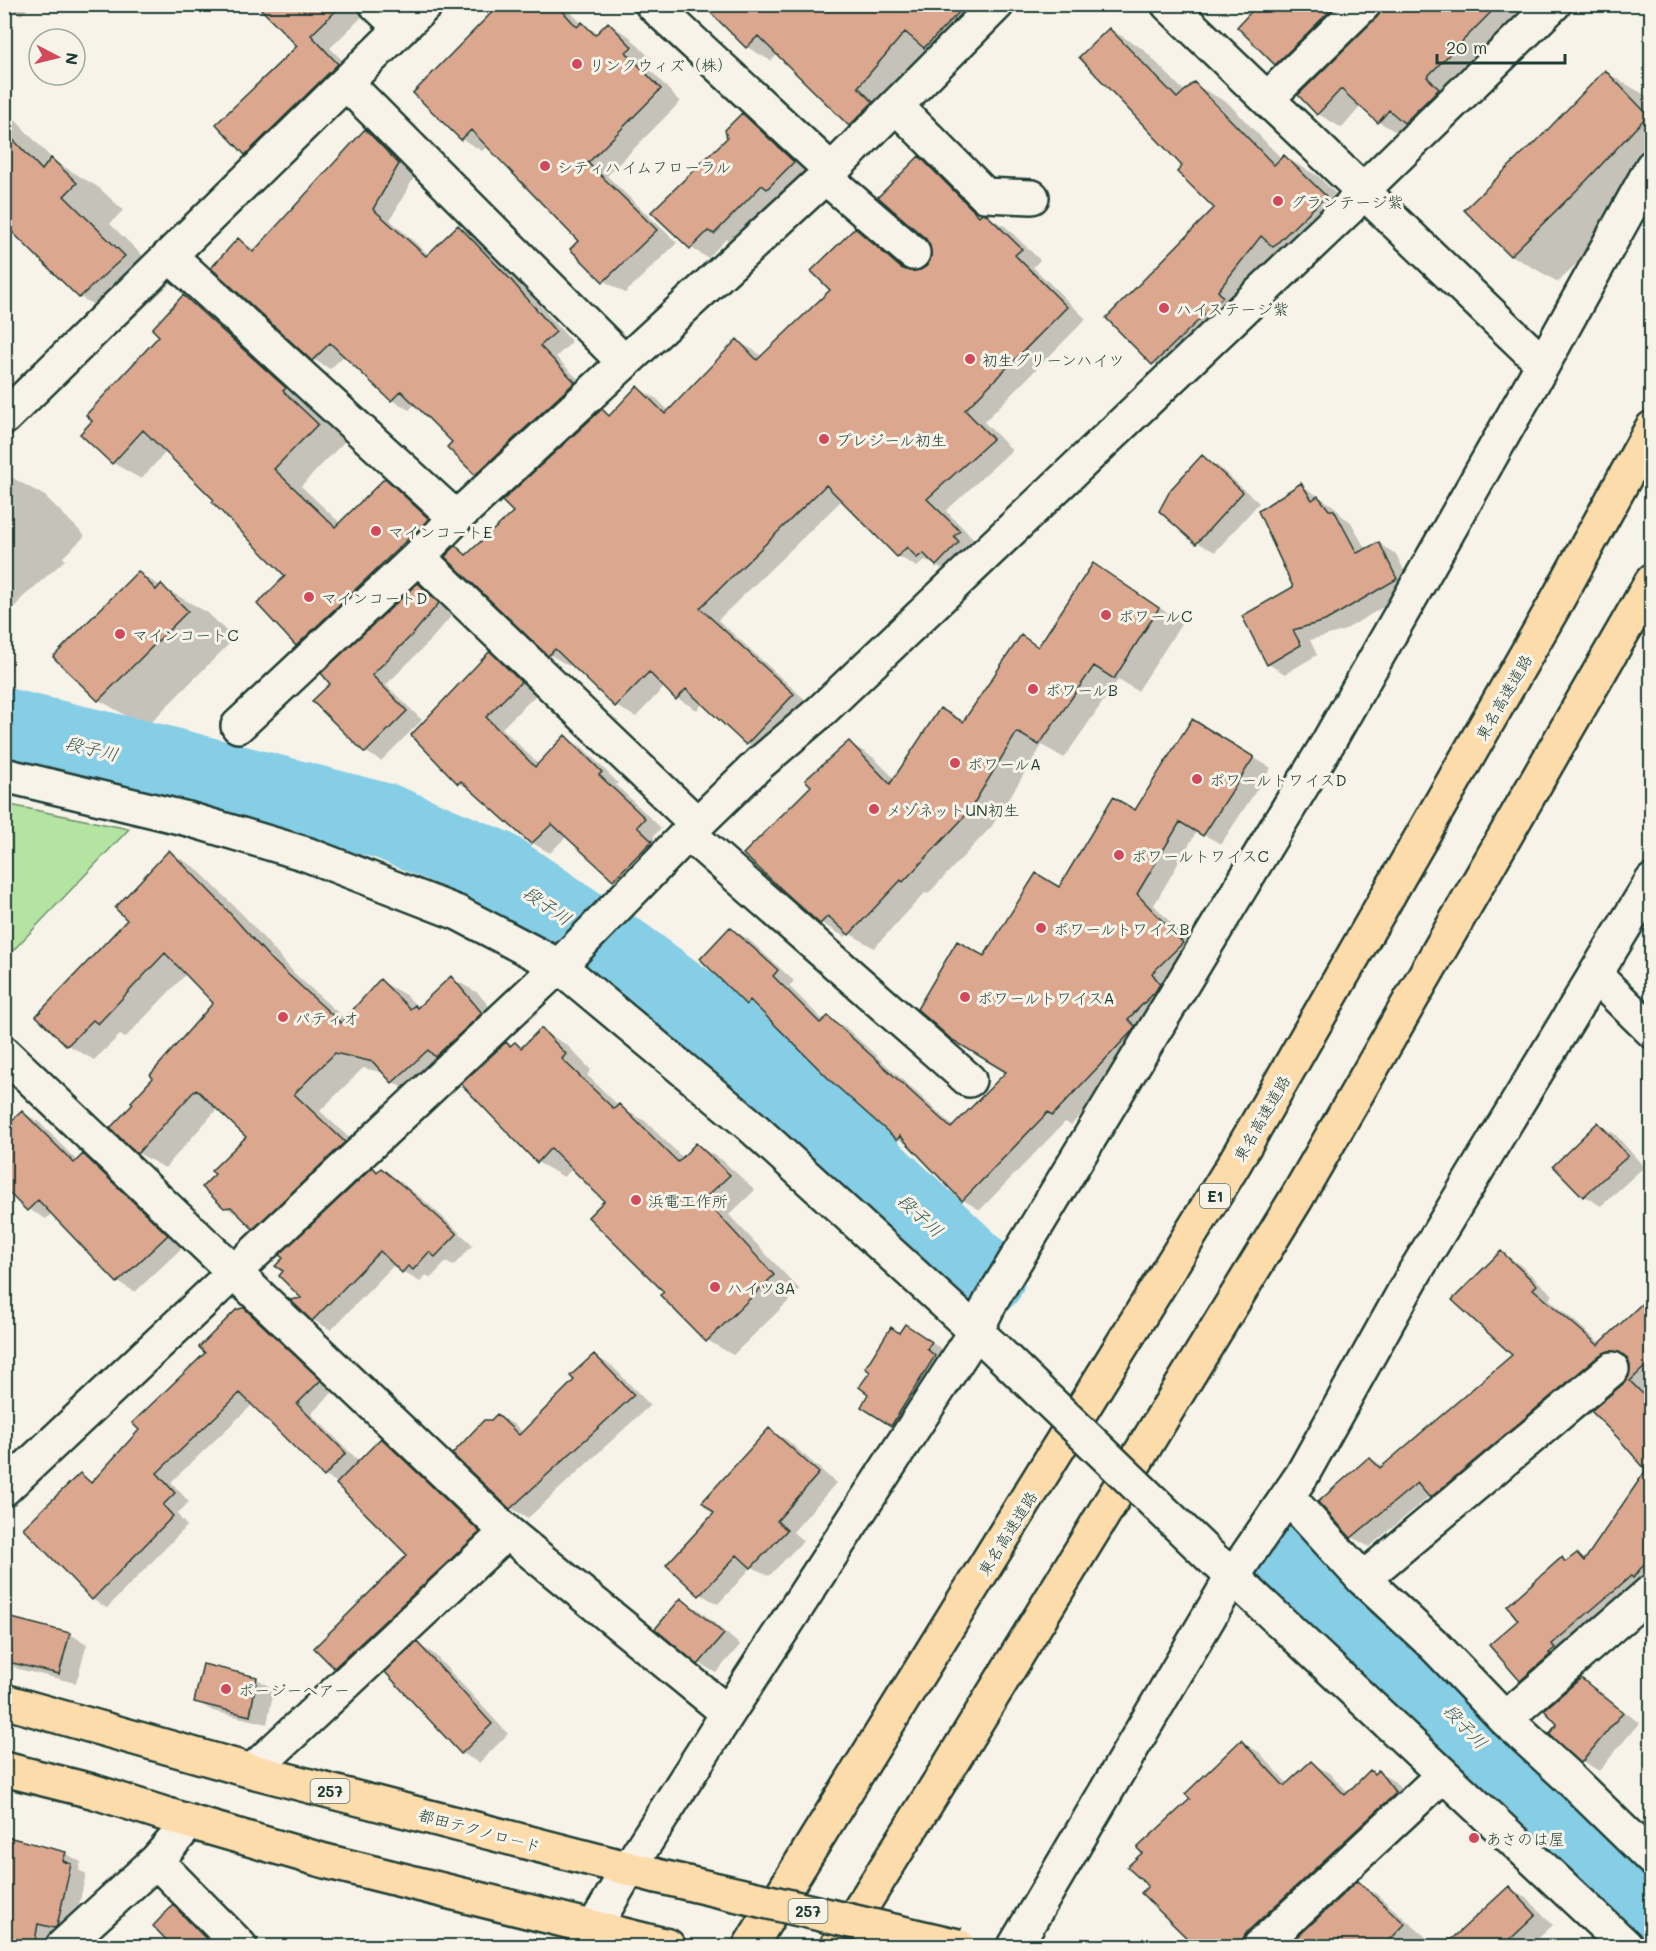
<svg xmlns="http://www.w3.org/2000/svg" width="1656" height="1951" font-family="Mali,'Klee One',sans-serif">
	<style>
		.green { fill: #b4e3a2; stroke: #6a906b; stroke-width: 1.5 }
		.shadow { fill: #0003 }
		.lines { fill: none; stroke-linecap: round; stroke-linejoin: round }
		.river { stroke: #85cee6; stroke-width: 76 }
		.building { fill: #dba78f; stroke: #1f3d34; stroke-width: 1.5 }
		.minor-casing { stroke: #1f3d34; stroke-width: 38 }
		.highway-casing { stroke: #1f3d34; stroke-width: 38 }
		.minor { stroke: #f7f3e8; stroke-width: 33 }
		.highway { stroke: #fddcac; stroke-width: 33 }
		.minor-bridge-casing { stroke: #1f3d34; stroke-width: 38; stroke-linecap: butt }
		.highway-bridge-casing { stroke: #1f3d34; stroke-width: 38; stroke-linecap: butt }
		.minor-bridge { stroke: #f7f3e8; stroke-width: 33 }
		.highway-bridge { stroke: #fddcac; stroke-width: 33 }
		.poi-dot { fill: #d1495b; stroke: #f7f3e8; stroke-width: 2 }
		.labels { text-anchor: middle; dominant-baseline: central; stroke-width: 6; stroke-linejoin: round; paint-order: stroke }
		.shield { fill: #f7f3e8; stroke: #60746a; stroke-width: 1.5 }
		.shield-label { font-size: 15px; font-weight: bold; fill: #1f3d34 }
		.poi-label { font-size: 16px; fill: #1f3d34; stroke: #f7f3e8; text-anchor: start }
		.street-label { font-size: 16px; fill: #1f3d34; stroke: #f7f3e8 }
		.water-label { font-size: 18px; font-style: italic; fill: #335a58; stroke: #f7f3e8 }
	</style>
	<rect width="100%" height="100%" fill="#f7f3e8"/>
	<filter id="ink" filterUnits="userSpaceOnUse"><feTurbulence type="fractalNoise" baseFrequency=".0167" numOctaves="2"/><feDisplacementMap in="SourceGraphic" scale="12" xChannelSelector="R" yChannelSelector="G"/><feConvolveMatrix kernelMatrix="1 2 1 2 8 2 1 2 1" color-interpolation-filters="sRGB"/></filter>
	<g filter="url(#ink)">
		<path class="green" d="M5,804L129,829L5,959L4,804Z"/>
		<path class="shadow" d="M4,4H32L21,15Z
			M258,4H354L364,15L330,48L358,76L267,166L246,154L219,124L299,46Z
			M502,4H563L582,24L599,34L608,24L629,36L651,59L645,64L680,102L607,176L677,243L625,293L604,281L572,249L580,241L488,145L482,151L462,139Z
			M697,4H1005L949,61L927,48L881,102L874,139L850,125L778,54L771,61L747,47L709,9L708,11Z
			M1246,4H1375L1300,78L1276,64L1253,12Z
			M1384,4H1565L1403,136L1379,122L1361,106L1342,128L1318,114L1379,18Z
			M1637,4H1652V15Z
			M1110,29L1143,49L1185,92L1194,84L1228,103L1282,159L1284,157L1318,176L1358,216L1186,383L1153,363L1216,208L1184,167Z
			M1605,72L1652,99V188L1558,282L1511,255L1466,210L1532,147Z
			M4,108L54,161L98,187L123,210L110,224L171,283L127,324L80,297L4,222Z
			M742,115L760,125L810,173L786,198L780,194L732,243L726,239L708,258L691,248L728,138Z
			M366,131L383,141L416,174L390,220L429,255L458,226L475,236L528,292L572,342L556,357L592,393L494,483L476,473L454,442L415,404L409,410L392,400L345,355L330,369L313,359L238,240L256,250Z
			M920,158L939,169L984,215L1006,227L1040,260L1033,267L1086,319L984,422L1012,450L946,511L978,543L956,576L925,560L917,567L898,556L842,500L718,620L812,706L767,755L747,744L703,703L697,710L677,698L665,686L636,717L616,706L572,663L569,666L549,654L456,547L468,555L516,512L602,411L611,416L638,388L657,399L669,411L737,341L757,352L762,357L832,290L856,230L875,241L912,273L920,272L928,267L933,256Z
			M184,297L212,313L313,405L310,408L345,441L301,486L341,524L385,480L413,496L456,536L325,661L297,645L287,576L216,500L167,451L141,479L113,463L161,336Z
			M1202,457L1219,467L1259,503L1215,552L1197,542Z
			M4,473L45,496L85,536L63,557L65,560L22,598L4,620Z
			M1301,485L1335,507L1342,516L1351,522L1366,550L1379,544L1396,554L1413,589L1343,631L1310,640L1317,655L1285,674L1268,664L1295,588Z
			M1093,565L1117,579L1182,623L1138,691L1118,680L1064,758L1042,745L992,826L928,894L925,893L874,948L849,933L845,937L821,923L745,854L813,786L849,743L873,757L895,779L964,723L1021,637L1039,648Z
			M138,573L208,613L234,639L146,727L99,700Z
			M418,585L433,593L454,613L428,643L386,685L422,720L381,761L366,752L314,701L332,684Z
			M490,653L507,663L538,693L502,728L539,765L565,737L582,747L618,783L616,785L661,828L653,837L668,852L631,889L614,879L567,836L550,853L532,843L476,792L459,783Z
			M1210,731L1271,768L1221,844L1197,831L1154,905L1199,953L1150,1040L1071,1125L1065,1122L980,1210L963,1200L912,1147L898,1139L834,1082L764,1013L747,1004L731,929L748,939L794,981L789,986L824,1021L828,1017L845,1027L954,1127L1009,1072L984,958L1060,889Z
			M169,852L196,868L245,917L295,974L346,1020L381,981L407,996L419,1008L451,978L478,993L508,1029L420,1097L393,1082L385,1073L363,1068L320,1111L371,1158L281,1243L225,1207L248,1137L218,1108L165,1168L138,1153L136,1103L215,1003L187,973L125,1038L120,1035L94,1060L68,1045L129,920Z
			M541,1030L567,1045L591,1070L587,1075L621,1108L645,1121L684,1159L696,1145L722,1160L755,1190L729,1215L800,1290L733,1355L707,1340L666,1292L606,1201L573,1168L564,1177L537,1162L506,1043L512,1047L515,1044L523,1048Z
			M22,1112L39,1122L78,1162L83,1156L101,1166L184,1246L135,1292L118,1282L52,1213L46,1219L28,1209Z
			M1598,1124L1615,1134L1644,1167L1601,1206L1584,1196Z
			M373,1169L379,1172L381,1170L398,1180L425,1201L473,1245L453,1266L446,1262L431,1278L426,1275L420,1282L403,1272L395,1264L331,1330L313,1320L304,1299Z
			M1501,1253L1518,1263L1553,1295L1549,1299L1601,1344L1652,1296V1586L1538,1690L1521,1680L1520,1620L1562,1559L1568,1562L1577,1554L1586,1560L1647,1470L1625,1384L1631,1376L1632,1366L1629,1360L1617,1364L1447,1507L1430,1496L1369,1547L1352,1537L1320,1502L1370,1458L1383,1466L1515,1355Z
			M244,1309L260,1318L335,1390L311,1414L360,1462L382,1440L399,1450L496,1543L352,1677L335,1667L316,1648L409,1555L338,1483L325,1476L253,1404L171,1482L189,1502L177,1514L187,1526L107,1608L92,1599L80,1475L94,1483Z
			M906,1326L948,1353L909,1435L891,1425L870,1394L872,1372L892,1329L900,1334Z
			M595,1356L612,1366L650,1405L528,1518L511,1508L454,1453L498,1416L515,1425L523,1433L576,1380Z
			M769,1430L787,1440L836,1483L793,1532L803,1541L769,1576L752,1567L718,1604L700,1594L716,1513Z
			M4,1452L18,1466L4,1479Z
			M682,1600L699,1610L740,1645L716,1673L699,1663Z
			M4,1618L70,1634L87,1644L76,1683L18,1669L4,1661Z
			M417,1644L434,1654L508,1734L479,1763L462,1753Z
			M205,1666L257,1679L274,1689L267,1724L213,1711L196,1701Z
			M1581,1680L1598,1690L1639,1723L1599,1771L1582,1761L1559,1724Z
			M1241,1742L1259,1752L1288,1784L1312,1763L1329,1773L1349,1793L1370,1771L1375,1775L1378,1772L1395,1782L1412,1804L1262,1946H1198L1150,1886L1192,1799Z
			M65,1853L81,1862L79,1870L86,1874L72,1935L51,1946H4Z
			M1358,1883L1375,1893L1436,1946H1295Z
			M1510,1888L1527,1898L1553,1925L1530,1946H1445Z
			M173,1907L193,1918L221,1946H171L173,1944Z"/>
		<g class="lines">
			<path class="river" d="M4,726L157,762L387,822L494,867L627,957L719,1025L987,1278
				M1277,1547L1435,1694L1563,1829L1652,1908"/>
		</g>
		<path class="building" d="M256,4H343L311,35L338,64L245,155L216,124L297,46Z
			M500,4H556L577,27L582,22L595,35L608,22L632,47L626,52L661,89L588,163L657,230L603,282L570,249L578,241L471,130L461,140L413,93Z
			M702,4H967L924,48L905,32L858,87L873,102L849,126L758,36L746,48Z
			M1258,4H1337L1275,65L1237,27Z
			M1382,4H1499L1427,77L1439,89L1404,123L1389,110L1378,123L1341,89L1317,115L1298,95L1377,17L1382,10Z
			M1109,28L1177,98L1194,82L1274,165L1284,155L1326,196L1273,247L1261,236L1218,291L1223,297L1152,365L1106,318L1214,208L1177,172L1182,166L1079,57Z
			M1605,70L1648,115L1586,181L1510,256L1464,210L1531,145L1532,146Z
			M742,113L794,162L767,189L762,185L714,234L708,231L690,249L651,212L727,138L725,130Z
			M365,129L399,164L373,209L426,256L458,225L511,280L556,332L540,346L575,382L475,475L447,447L452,442L401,391L391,401L330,343L312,361L211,268L238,238L253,252Z
			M4,130L42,170L51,158L77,183L64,196L125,256L79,298L4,224Z
			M919,156L979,216L982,213L986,214L1022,249L1015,255L1067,307L965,410L993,439L927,499L960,531L954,536L959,542L936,566L923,553L917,558L907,547L897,557L826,485L700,608L794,694L746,745L686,689L676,700L649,672L615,707L555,649L548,656L445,557L455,545L466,555L513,512L502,501L602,409L609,416L637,386L665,414L737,339L757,360L830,290L811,271L855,228L901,268L910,271L920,270L927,266L931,256L930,246L926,239L878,197Z
			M183,295L286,388L283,391L318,424L274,469L335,527L385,478L429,519L296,646L257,604L285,576L212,502L214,500L143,430L112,464L80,434L92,421L86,415L159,336L152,329Z
			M1202,455L1243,492L1196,544L1159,511L1171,489Z
			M1301,483L1312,500L1318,496L1329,510H1334L1357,553L1379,542L1397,579L1325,621L1293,630L1301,645L1267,665L1242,616L1293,587L1258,511Z
			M1093,563L1159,608L1114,679L1094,666L1039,745L1017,732L968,813L903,882L901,880L849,935L828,916L820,924L743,854L811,786L805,780L849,741L890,784L940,708L963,722L1021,635L1038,647Z
			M138,571L156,590L161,584L188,611L98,701L53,657Z
			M418,583L439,603L413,634L372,675L407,711L365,753L312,701L330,684L321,673Z
			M490,651L521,682L486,717L535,767L565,735L602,772L599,775L645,818L637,827L652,841L613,880L552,824L531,844L461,781L458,784L411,735Z
			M1192,719L1254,757L1203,836L1180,822L1137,894L1183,943L1152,973L1160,984L1155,992L1128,1019L1135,1026L1133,1030L1052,1116L1048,1112L962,1201L900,1136L897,1140L833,1083L750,1000L746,1005L700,959L730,927L778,970L773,976L820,1023L828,1016L951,1128L1006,1072L951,1039L917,1009L957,941L984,956L1036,873L1059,887L1113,797L1135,810Z
			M169,850L218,900L269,957L341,1023L380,979L410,1009L415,1005L417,1008L451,976L482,1013L435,1057L428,1050L392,1083L373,1062L335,1053L294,1094L345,1142L253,1229L231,1207L224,1208L202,1187L215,1174L211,1171L246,1137L196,1089L137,1154L110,1128L133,1104L131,1102L153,1078L150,1075L213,1003L165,953L98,1024L93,1020L67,1046L36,1016L127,920L115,908Z
			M541,1028L566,1054L562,1059L614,1109L619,1104L678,1162L696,1143L730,1175L704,1199L774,1275L706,1342L660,1295L664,1292L588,1217L604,1201L551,1148L537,1163L461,1084L506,1042L510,1046L515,1042L521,1048Z
			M22,1111L74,1163L83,1154L168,1235L117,1283L38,1200L27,1211L4,1188V1128Z
			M1598,1122L1628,1156L1583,1197L1553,1166Z
			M373,1167L377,1172L381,1168L408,1190L457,1234L435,1257L429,1252L413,1270L408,1266L402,1273L380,1251L312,1321L290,1300L301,1298L279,1276L283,1271L275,1266L283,1258L279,1255Z
			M1501,1251L1537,1285L1533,1289L1598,1345L1652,1294V1360L1630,1381L1652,1403V1554L1633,1578L1631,1576L1552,1644L1555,1648L1549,1653L1551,1654L1520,1681L1489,1645L1518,1620L1507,1606L1562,1557L1565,1562L1577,1553L1584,1561L1646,1470L1618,1438L1591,1411L1624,1383L1629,1376L1630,1366L1626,1357L1619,1352L1609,1351L1600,1355L1430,1498L1417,1483L1351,1538L1318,1502L1369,1457L1380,1468L1512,1355L1452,1300Z
			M242,1308H244L321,1380L297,1404L346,1453L324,1477L240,1393L157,1473L175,1493L163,1505L173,1516L92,1600L23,1528L80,1473L91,1483L139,1430L132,1423L205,1353L199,1347L236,1310Z
			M905,1324L932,1342L927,1349L935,1356L891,1426L861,1407L868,1394L859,1387L870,1372L865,1368L891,1327L899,1333Z
			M594,1354L634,1395L510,1509L452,1454L484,1420H491L497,1414L519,1435L574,1380L570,1376Z
			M769,1428L819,1473L777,1521L787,1530L751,1568L737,1555L699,1596L666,1565L714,1513L702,1502Z
			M381,1438L480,1532L334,1668L314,1648L407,1555L336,1484Z
			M681,1598L724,1634L698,1665L655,1629Z
			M4,1616L70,1633L59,1674L4,1661Z
			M417,1642L492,1724L461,1754L385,1672Z
			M203,1664L257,1677L250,1716L194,1702Z
			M1581,1678L1623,1712L1581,1763L1549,1734L1557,1724L1544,1710Z
			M1241,1740L1284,1786L1311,1761L1345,1795L1370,1770L1374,1774L1378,1770L1396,1793L1247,1932L1242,1940V1947H1196L1141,1893L1148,1886L1127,1867L1142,1853L1137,1848L1190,1799L1185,1794Z
			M4,1836L66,1852L63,1861L71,1864L57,1926L54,1928L38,1924L34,1947H4Z
			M1357,1881L1405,1924L1383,1947H1287Z
			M1509,1886L1536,1915L1502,1947H1443Z
			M173,1905L214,1947H173L153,1926Z"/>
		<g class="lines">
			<defs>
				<path id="minor" d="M376,4L401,28
					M652,4L831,170
					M1168,4L1543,364
					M346,83L624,362
					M1267,99L1364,4
					M896,106L985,195L1032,197
					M825,177L913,253
					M170,256L456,518
					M4,418L426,4
					M418,557L697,824
					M238,726L418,557L456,518L825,177L997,4
					M4,775L188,819L306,854L458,913L559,966L750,1125L992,1346
					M688,833L969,1080
					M1595,975L1652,1031
					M4,1053L507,1532
					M4,1489L559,966L688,833L760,763L821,711L1349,208L1361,192L1554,4
					M1288,1497L1363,1579L1435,1646L1505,1719L1568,1777L1652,1859
					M1218,1563L1626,1946
					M1363,1579L1612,1369
					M1505,1719L1652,1591
					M252,1771L507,1532L728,1713
					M156,1861L240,1946
					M63,1946L156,1861L190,1822
					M583,1946L629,1868L728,1713L975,1333L991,1301L1329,741L1543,364L1652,167
					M1015,1946L1233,1576L1302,1475L1415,1272L1652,881
					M1260,1946L1443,1775"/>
				<path id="highway" d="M4,1701L252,1771L657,1876
					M4,1769L92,1791L190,1822L325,1861L668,1946
					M750,1946L1234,1164L1554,606L1652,428
					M837,1946L942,1778L1296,1199L1652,581"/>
			</defs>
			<use href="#minor" class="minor-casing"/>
			<use href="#highway" class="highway-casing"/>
			<use href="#minor" class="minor"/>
			<use href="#highway" class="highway"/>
			<defs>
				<path id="minor-bridge" d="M993,1347L1214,1560"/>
				<path id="highway-bridge" d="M657,1876L958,1946"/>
			</defs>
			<use href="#minor-bridge" class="minor-bridge-casing"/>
			<use href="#highway-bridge" class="highway-bridge-casing"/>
			<use href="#minor-bridge" class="minor-bridge"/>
			<use href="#highway-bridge" class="highway-bridge"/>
		</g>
	</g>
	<g class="poi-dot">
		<circle cx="577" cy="64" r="6"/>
		<circle cx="545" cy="166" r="6"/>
		<circle cx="1278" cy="201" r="6"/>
		<circle cx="1164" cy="308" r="6"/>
		<circle cx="970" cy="359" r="6"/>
		<circle cx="824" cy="439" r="6"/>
		<circle cx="376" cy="531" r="6"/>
		<circle cx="309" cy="597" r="6"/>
		<circle cx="1106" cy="615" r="6"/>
		<circle cx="120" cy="634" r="6"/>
		<circle cx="1033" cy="689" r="6"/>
		<circle cx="955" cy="763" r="6"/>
		<circle cx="1197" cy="779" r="6"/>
		<circle cx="874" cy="809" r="6"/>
		<circle cx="1119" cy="855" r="6"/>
		<circle cx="1041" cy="928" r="6"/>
		<circle cx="965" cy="997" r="6"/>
		<circle cx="283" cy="1017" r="6"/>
		<circle cx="636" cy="1200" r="6"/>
		<circle cx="715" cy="1287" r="6"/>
		<circle cx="226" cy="1689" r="6"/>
		<circle cx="1474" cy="1838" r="6"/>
	</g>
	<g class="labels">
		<g class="shield">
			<rect x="1200" y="1184" width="30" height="24" rx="4.5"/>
			<rect x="310.5" y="1779" width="39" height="24" rx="4.5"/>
			<rect x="788.5" y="1899" width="39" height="24" rx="4.5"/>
		</g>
		<g class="shield-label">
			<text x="1215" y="1196">E1</text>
			<text x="330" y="1791">257</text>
			<text x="808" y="1911">257</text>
		</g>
		<g class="poi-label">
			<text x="589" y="64">リンクウィズ（株）</text>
			<text x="557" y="166">シティハイムフローラル</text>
			<text x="1290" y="201">グランテージ紫</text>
			<text x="1176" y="308">ハイステージ紫</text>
			<text x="982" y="359">初生グリーンハイツ</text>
			<text x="836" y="439">プレジール初生</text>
			<text x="388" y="531">マインコートE</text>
			<text x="321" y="597">マインコートD</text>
			<text x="1118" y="615">ポワールC</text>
			<text x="132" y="634">マインコートC</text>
			<text x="1045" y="689">ポワールB</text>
			<text x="967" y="763">ポワールA</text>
			<text x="1209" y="779">ポワールトワイスD</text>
			<text x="886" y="809">メゾネットUN初生</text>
			<text x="1131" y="855">ポワールトワイスC</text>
			<text x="1053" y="928">ポワールトワイスB</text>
			<text x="977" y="997">ポワールトワイスA</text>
			<text x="295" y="1017">パティオ</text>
			<text x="648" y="1200">浜電工作所</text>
			<text x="727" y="1287">ハイツ3A</text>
			<text x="238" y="1689">ポージーヘアー</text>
			<text x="1486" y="1838">あさのは屋</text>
		</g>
		<g class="street-label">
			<text transform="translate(1503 697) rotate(-60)">東名高速道路</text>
			<text transform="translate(1261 1118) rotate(-60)">東名高速道路</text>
			<text transform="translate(1007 1533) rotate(-58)">東名高速道路</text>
			<text transform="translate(480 1830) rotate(15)">都田テクノロード</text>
		</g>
		<g class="water-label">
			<text transform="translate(92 748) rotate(14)">段子川</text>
			<text transform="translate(548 905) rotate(35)">段子川</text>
			<text transform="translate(921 1215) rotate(43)">段子川</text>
			<text transform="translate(1466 1726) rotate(47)">段子川</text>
		</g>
	</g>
	<rect width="1656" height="1951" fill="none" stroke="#f7f3e8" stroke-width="24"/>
	<rect x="12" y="12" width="1632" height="1927" fill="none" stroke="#1f3d34" stroke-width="2" filter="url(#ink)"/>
	<g transform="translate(57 57) rotate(97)"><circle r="28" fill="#f7f3e8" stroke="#a1aaa0" stroke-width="1.5"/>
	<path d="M0-4.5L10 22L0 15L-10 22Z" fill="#d1495b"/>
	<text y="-9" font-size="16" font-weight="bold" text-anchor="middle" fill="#1f3d34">N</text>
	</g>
	<path d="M1437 54v9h128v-9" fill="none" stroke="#1f3d34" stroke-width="3"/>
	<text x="1446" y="54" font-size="18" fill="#1f3d34" stroke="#f7f3e8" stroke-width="4.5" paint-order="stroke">20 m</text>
</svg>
